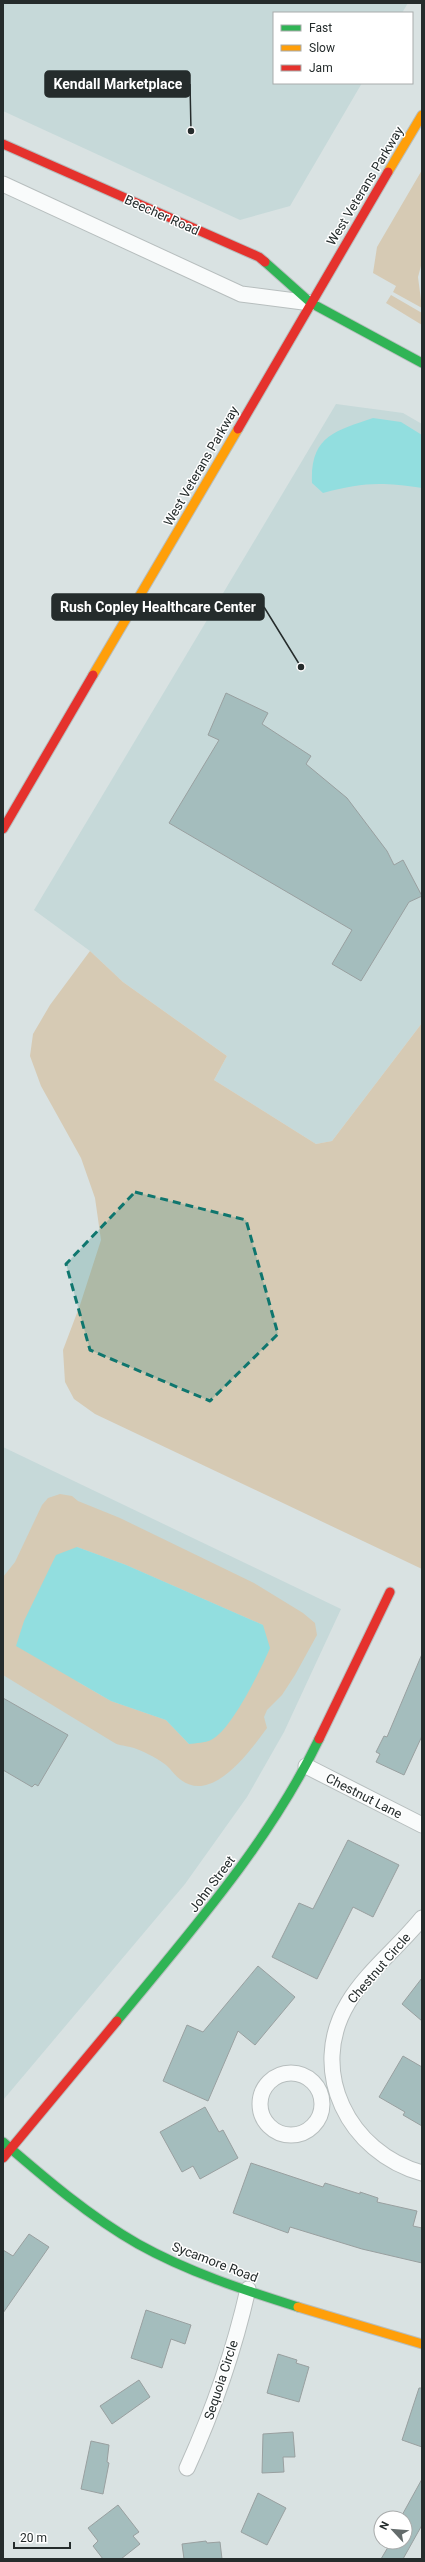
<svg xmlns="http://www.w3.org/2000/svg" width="425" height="2562" font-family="Roboto,sans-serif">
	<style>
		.built { fill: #c6d9d9 }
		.green { fill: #d6cab4; fill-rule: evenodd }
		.water { fill: #92dedf }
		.building { fill: #a4bdbd; stroke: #99a0a0 }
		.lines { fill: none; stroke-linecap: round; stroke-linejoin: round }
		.street-casing { stroke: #b7bebe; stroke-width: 17 }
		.fast-casing { stroke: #b7bebe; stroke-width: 11 }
		.slow-casing { stroke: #b7bebe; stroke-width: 11 }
		.jam-casing { stroke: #b7bebe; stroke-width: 11 }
		.street { stroke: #f9fbfb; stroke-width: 15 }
		.fast { stroke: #30b455; stroke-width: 9 }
		.slow { stroke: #ff9f0a; stroke-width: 9 }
		.jam { stroke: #e5322d; stroke-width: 9 }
		.marked { fill: #0f766e; fill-opacity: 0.2; stroke: #0f766e; stroke-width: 3; stroke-dasharray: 8 5; stroke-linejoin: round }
		.labels { text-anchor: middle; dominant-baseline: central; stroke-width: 3; stroke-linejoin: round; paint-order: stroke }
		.street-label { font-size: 13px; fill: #252c2c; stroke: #fff }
		.leader { fill: none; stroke: #252c2c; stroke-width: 1.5 }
		.callout-dot { fill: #252c2c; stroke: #fff; stroke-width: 1.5 }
		.callout { fill: #252c2c; stroke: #252c2c; stroke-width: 1.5 }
		.callout-label { font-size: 14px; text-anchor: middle; font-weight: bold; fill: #fff }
	</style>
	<rect width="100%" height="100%" fill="#d9e2e2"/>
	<path class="built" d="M3,3H408L402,13H274V83H362L290,206L240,220L3,111Z
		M336,404L403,413L422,424V1023L332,1141L316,1144L214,1080L227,1056L123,982L90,951L34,910Z
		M3,1447L341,1609L284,1732L247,1797L185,1884L4,2099Z"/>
	<path class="green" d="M422,170V262L418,277L422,308L393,292L396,286L373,273L377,247Z
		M391,295L422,313V325L386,303Z
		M90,951L123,982L227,1056L214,1080L316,1144L332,1141L422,1023V1569L95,1414L74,1399L65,1382L63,1350L80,1305L101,1240L95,1198L81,1158L41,1086L30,1056L33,1034L50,1005Z
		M60,1494L72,1496L78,1501L120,1518L254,1583L303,1613L315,1623L317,1635L295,1675L282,1695L267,1710L264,1717L267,1728C251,1750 213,1804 181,1780C175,1776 171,1769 166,1765C157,1758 140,1749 130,1747C123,1745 119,1746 113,1742L3,1675V1577L15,1562L42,1505L48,1498ZM77,1547L126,1565L263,1625L189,1744L166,1720L111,1701L78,1682Z"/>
	<path class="water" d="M373,418L401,422L422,435V488C381,482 363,482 323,493L312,483C310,436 335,431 373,418Z
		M77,1547L126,1565L263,1625L270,1648C261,1669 231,1731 211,1740C205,1743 196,1743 189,1744L166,1720L111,1701L16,1646L24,1621L56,1555Z"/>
	<path class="building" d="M226,693L268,713L262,724L311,756L306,764L347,798L387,851L394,865L403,860L422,896L409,902L361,981L332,964L352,930L169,823L219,740L208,735Z
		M422,1654V1736L404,1775L376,1762L380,1754L376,1752L384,1736L387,1737Z
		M3,1698L68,1735L38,1786L35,1784L32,1787L3,1770Z
		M348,1840L399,1865L373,1917L353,1907L317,1979L272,1957L299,1903L313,1909Z
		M258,1966L295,1997L255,2045L238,2031L208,2101L163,2081L187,2025L203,2032Z
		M422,1978V2021L402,2004Z
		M403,2056L422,2067V2126L403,2115L405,2112L379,2097Z
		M205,2107L219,2132L223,2130L238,2158L200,2179L193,2166L182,2172L160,2132Z
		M251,2163L323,2187L325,2183L360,2194V2192L378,2198L377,2202L417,2211L413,2226L422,2228V2263L362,2249L290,2227L288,2233L233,2213Z
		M29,2234L49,2247L3,2313V2250L13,2256Z
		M146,2310L191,2325L185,2344L171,2339L162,2368L131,2358Z
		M278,2354L297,2360L296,2363L309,2367L299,2402L267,2393Z
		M139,2380L150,2397L112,2424L100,2406Z
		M419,2388H422V2447L402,2440Z
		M293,2432L295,2457H283L284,2472L262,2473L263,2434Z
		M91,2441L109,2445L107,2462L109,2463L103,2494L81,2489Z
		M422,2479V2525L403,2559H381L391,2542H405V2518L401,2517Z
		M258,2493L286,2508L267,2545L241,2532Z
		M118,2505L139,2532L133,2536L140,2544L121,2559H103L93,2546L98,2541L88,2528Z
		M206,2541L207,2543L220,2542L222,2559H184L182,2544Z"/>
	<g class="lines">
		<defs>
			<path id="street" d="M3,184L241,294L311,303
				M306,1766L422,1825
				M422,1918C399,1947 367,1971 348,2003C307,2071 349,2153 422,2173
				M260 2104a31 31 0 1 1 62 0a31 31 0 1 1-62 0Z
				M187,2468C213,2411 234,2351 248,2289"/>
			<path id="fast" d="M265,262L311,303L422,363
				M117,2021C190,1932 269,1843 319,1739
				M3,2142C46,2179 89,2216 138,2244C188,2272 244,2290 298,2307"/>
			<path id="slow" d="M388,172L422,115
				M93,675L238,429
				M298,2307L422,2344"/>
			<path id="jam" d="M3,144L259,257L265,262
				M238,429L388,172
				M3,829L93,675
				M319,1739L390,1592
				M3,2158L117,2021"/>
		</defs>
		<use href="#street" class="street-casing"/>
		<use href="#fast" class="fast-casing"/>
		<use href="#slow" class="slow-casing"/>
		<use href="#jam" class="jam-casing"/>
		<use href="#street" class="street"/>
		<use href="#fast" class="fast"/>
		<use href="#slow" class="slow"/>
		<use href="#jam" class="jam"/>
	</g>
	<path class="marked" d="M135,1192L246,1220L278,1334L210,1401L90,1350L66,1264Z"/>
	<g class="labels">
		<g class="street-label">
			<text transform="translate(365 186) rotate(-59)">West Veterans Parkway</text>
			<text transform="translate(162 215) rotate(24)">Beecher Road</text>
			<text transform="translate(201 466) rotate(-60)">West Veterans Parkway</text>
			<text transform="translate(364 1796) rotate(27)">Chestnut Lane</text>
			<text transform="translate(212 1884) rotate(-53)">John Street</text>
			<text transform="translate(379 1968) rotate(-49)">Chestnut Circle</text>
			<text transform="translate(215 2262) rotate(21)">Sycamore Road</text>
			<text transform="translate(221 2380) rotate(-72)">Sequoia Circle</text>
		</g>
	</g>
	<path class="leader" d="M191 131L190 84M301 667L264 607"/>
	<g class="callout-dot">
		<circle cx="191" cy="131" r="4"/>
		<circle cx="301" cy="667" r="4"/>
	</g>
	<g class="callout">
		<rect x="45" y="71" width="145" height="26" rx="4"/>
		<rect x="52" y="594" width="212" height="26" rx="4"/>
	</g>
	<g class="callout-label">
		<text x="118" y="89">Kendall Marketplace</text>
		<text x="158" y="612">Rush Copley Healthcare Center</text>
	</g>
	<rect width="425" height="2562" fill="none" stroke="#252c2c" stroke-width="8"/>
	<rect x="273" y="12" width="140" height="72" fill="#ffffff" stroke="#a8abab"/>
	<rect x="281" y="25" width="20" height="6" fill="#30b455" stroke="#a8abab"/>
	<text x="309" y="32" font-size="12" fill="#252c2c">Fast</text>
	<rect x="281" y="45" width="20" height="6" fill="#ff9f0a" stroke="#a8abab"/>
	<text x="309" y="52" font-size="12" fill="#252c2c">Slow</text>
	<rect x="281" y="65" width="20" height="6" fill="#e5322d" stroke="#a8abab"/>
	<text x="309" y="72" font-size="12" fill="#252c2c">Jam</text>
	<g transform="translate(393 2530) rotate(296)"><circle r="19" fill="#ffffff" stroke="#a8abab"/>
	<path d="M0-3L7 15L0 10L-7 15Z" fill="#646c6c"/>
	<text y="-6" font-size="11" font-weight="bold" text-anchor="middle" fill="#252c2c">N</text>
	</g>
	<path d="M14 2542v6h56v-6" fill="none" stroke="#252c2c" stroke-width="2"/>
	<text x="20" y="2542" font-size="12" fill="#252c2c" stroke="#ffffff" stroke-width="3" paint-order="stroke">20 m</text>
</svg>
